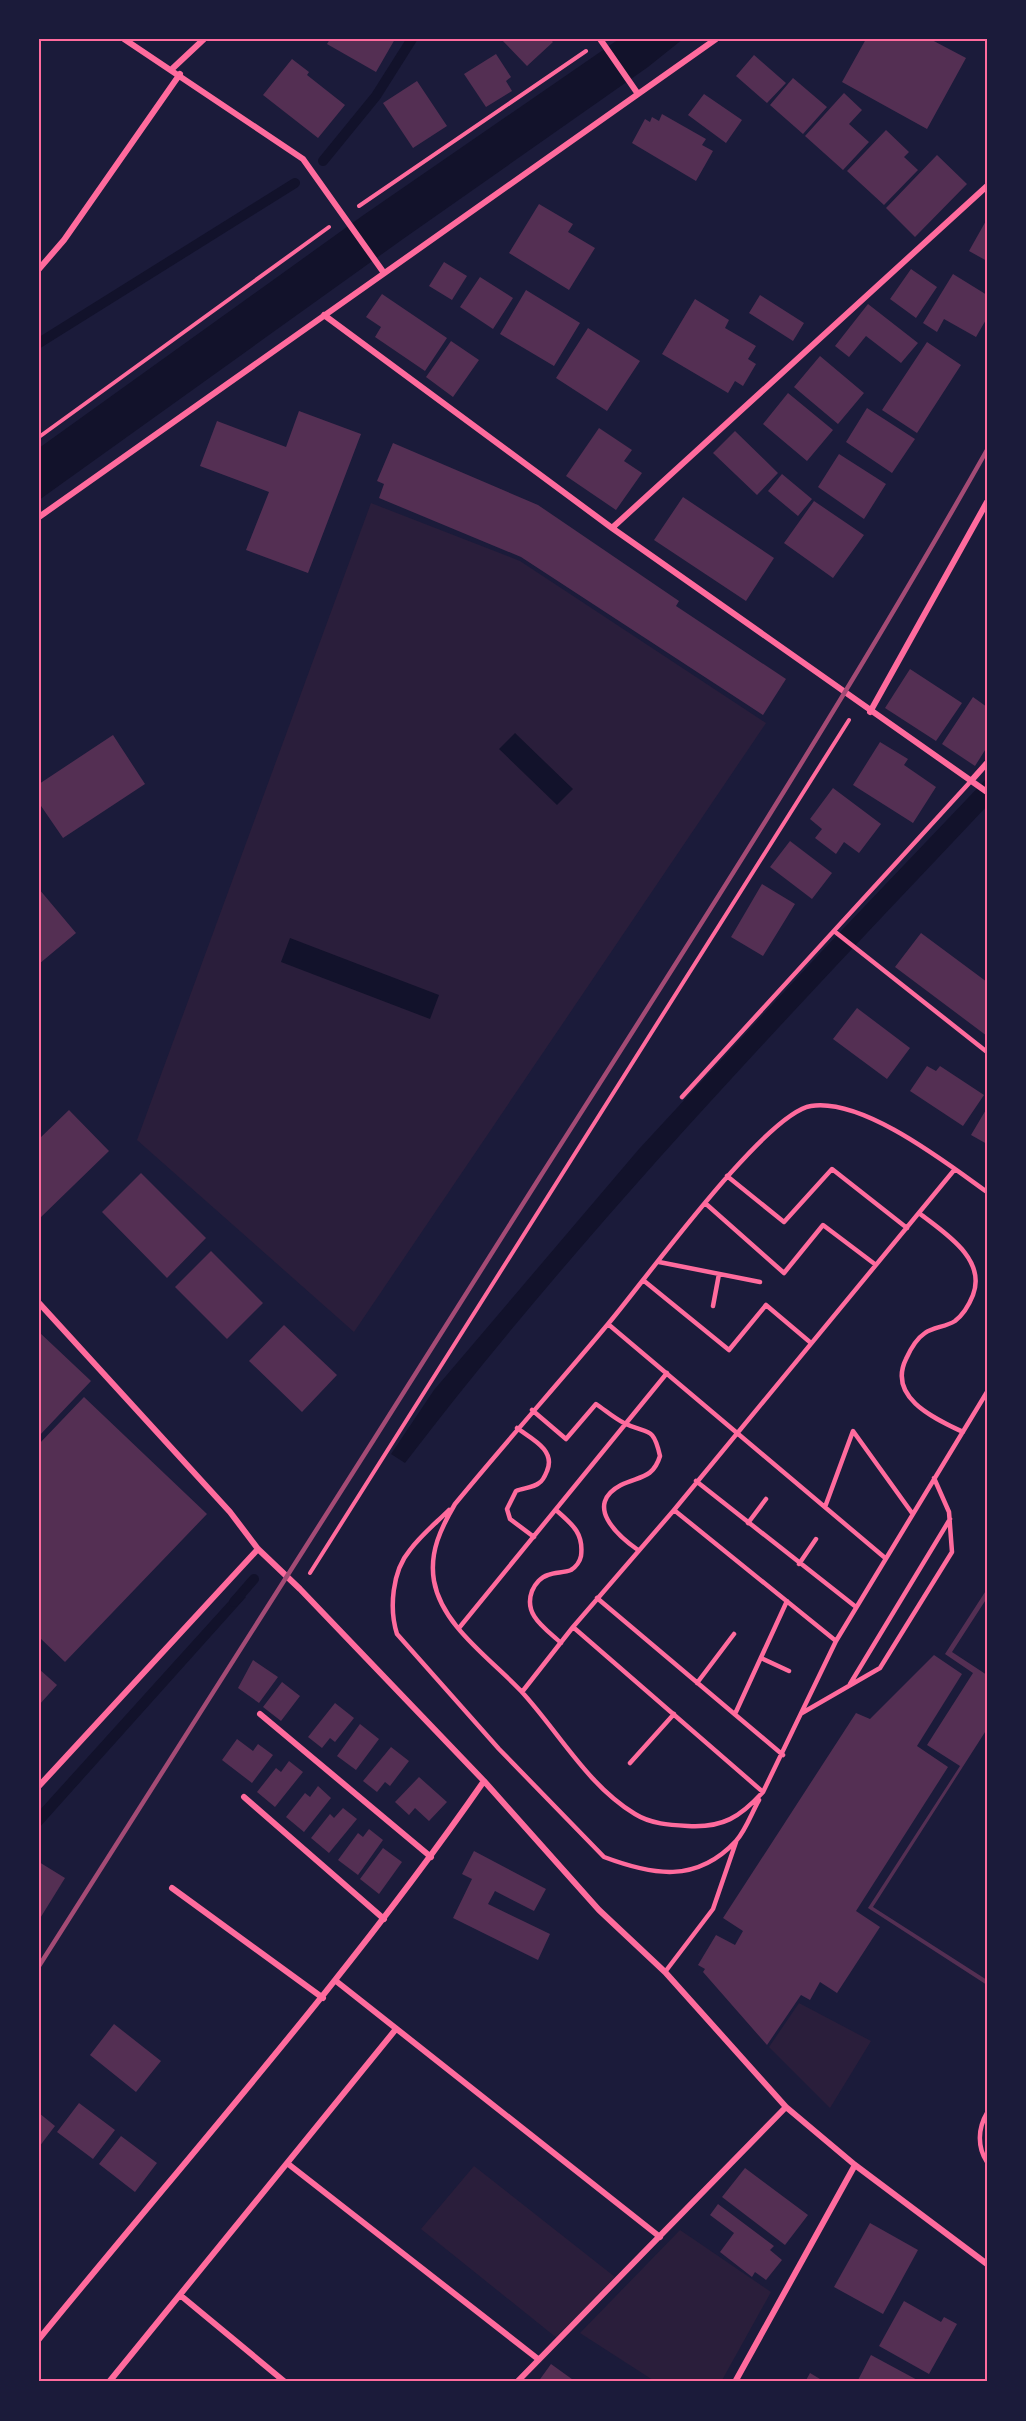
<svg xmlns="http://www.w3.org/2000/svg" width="1026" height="2421" font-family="'Nunito Sans',sans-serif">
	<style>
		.green { fill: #2a1e3b }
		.water { fill: #12122b }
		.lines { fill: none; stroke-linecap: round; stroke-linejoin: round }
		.stream { stroke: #12122b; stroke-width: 10 }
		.building { fill: #542f53 }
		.path { stroke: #ff6b9d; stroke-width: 4 }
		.service { stroke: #ff6b9d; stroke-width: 4.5 }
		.minor { stroke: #ff6b9d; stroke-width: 6 }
		.rail { stroke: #a44b75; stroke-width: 4.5 }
		.neatline { fill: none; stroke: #ff6b9d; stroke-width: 2 }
	</style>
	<rect width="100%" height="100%" fill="#1b1b3a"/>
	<path class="green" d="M371,503L520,561L766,723L354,1332L137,1140Z
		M799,2003L871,2041L830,2108L769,2047Z
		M474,2166L615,2277L558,2339L421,2229Z
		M680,2230L771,2292L721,2382H656L580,2333Z"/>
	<path class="water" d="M619,39H683L648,67L403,239L39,500V448L365,214Z
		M515,733L573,789L557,805L499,749Z
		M987,778V806C786,1019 583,1230 405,1463L391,1454L434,1390L639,1149L821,952Z
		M290,938L439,995L430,1019L281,962Z
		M238,1591L246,1597L39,1828V1811Z"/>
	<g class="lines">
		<path class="stream" d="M323,161L376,96L412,39
			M39,343L295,183
			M234,1602L254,1579"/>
	</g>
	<path class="building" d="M330,39H395L376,72L327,44Z
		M501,39H550L553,42L527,66Z
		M866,39H930L966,58L927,129L842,82Z
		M496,54L511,77L506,81L512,91L486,107L464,74Z
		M754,55L786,83L767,103L736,76Z
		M292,59L309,72L307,75L345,105L318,138L263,95Z
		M793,78L827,107L803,134L770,105Z
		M417,81L447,126L413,148L383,103Z
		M844,93L862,110L849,124L869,142L843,170L805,136Z
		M704,94L742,120L726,143L688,115Z
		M662,114L706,139L702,145L713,151L696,181L632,143L645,119L650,122L652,117L659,121Z
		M886,130L909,152L904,157L918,170L884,205L847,171Z
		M937,155L967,184L915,237L886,208Z
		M539,204L573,224L568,232L595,248L569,290L509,253Z
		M987,219V261L969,251Z
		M444,262L467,276L452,300L429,286Z
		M911,269L937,287L916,318L890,299Z
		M953,274L987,295V318L976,337L944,319L937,332L923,323Z
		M480,277L513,298L493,329L460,307Z
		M526,290L580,323L554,366L500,334Z
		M382,294L447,338L425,371L375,337L381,327L366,317Z
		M760,295L804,323L793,341L749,313Z
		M695,299L729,320L725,328L756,346L748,359L756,364L743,386L735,381L728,393L662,354Z
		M868,304L918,343L901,363L866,336L849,357L835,346Z
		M588,328L640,361L607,411L556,378Z
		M451,341L479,360L453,397L426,377Z
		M927,342L961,365L917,433L882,410Z
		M820,356L864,393L838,424L794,387Z
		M788,393L833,430L807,461L763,424Z
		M867,408L915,439L892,473L846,442Z
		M299,411L361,434L308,573L246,550L269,492L200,466L217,421L286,447Z
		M599,428L632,450L624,461L642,473L616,510L566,476Z
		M735,431L778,473L757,495L713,453Z
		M393,443L538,505L679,601L676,606L786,679L763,715L521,557L379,498L384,484L377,481Z
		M839,454L886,484L864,519L818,487Z
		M782,474L812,499L798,516L768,491Z
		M683,497L774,558L746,601L654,540Z
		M814,501L864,535L833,578L784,543Z
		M910,669L962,703L936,741L885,708Z
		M973,697L987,707V747L975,766L942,744Z
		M113,735L145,784L63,838L39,803V784Z
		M880,742L908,759L904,765L936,787L913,823L853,785Z
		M833,788L881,824L859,853L844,842L836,854L815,838L822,829L810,819Z
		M790,841L832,873L812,899L770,867Z
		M762,884L795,904L763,956L731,937Z
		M39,889L76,933L39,964Z
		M921,933L987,982V1036L895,967Z
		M857,1008L910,1048L887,1079L833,1039Z
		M927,1066L936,1071L940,1066L984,1095L963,1126L910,1091Z
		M987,1108V1144L971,1135Z
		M69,1110L109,1151L39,1219V1139Z
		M141,1173L206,1238L167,1278L102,1212Z
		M211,1251L263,1303L227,1339L175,1287Z
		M284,1325L337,1375L302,1412L249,1361Z
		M39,1332L91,1381L39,1436Z
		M84,1397L207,1514L65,1662L39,1637V1444Z
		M987,1589V1598L952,1652L987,1675V1729L873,1907L987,1980V1985L868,1908L960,1766L927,1745L973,1673L945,1654Z
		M934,1655L962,1674L917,1746L948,1767L856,1911L880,1927L837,1993L820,1982L810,2000L801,1995L767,2045L703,1972L705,1969L698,1965L716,1935L735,1945L743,1931L723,1918L856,1713L870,1719Z
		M253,1660L278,1677L259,1703L238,1688Z
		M39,1669L57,1685L39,1705Z
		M282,1682L300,1696L281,1721L263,1707Z
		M335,1703L354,1718L335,1742L330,1738L322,1748L308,1737Z
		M360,1724L379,1739L356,1770L337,1756Z
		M237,1739L253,1751L258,1744L273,1755L252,1783L222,1760Z
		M391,1747L409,1761L390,1786L385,1782L377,1792L363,1781Z
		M289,1761L303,1772L275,1807L257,1792L276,1768L281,1772Z
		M419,1777L447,1802L429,1821L415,1808L409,1815L395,1802Z
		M318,1786L331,1798L304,1832L286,1817L305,1793L310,1797Z
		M343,1808L357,1819L329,1853L311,1838L330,1814L334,1818Z
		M369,1829L383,1840L358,1875L338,1860L358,1833L363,1837Z
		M383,1848L402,1862L379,1894L360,1879Z
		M474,1851L546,1889L534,1911L495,1891L488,1904L550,1934L538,1960L453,1918L472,1879L462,1874Z
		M39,1862L65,1878L39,1920Z
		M114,2024L161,2061L136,2092L90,2055Z
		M79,2103L115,2130L93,2159L57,2132Z
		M39,2113L55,2126L39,2147Z
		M121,2136L157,2163L135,2192L99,2164Z
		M745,2168L808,2215L785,2245L722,2197Z
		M718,2204L774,2246L770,2250L782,2260L766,2280L755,2272L752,2277L720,2252L734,2233L710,2215Z
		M870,2223L918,2250L883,2314L834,2287Z
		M904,2301L941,2322L944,2317L957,2324L929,2374L879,2346Z
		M871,2355L921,2382H857Z
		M551,2364L576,2382H538Z
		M810,2373L825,2382H805Z"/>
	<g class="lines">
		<path class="path" d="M359,206L586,51
			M39,437L329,227
			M310,1573L849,720"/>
		<path class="service" d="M834,931L987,1052
			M682,1097L971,781
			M727,1176L784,1222L832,1169L907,1228
			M987,1192C945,1162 863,1098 811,1106C765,1113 643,1283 608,1324C558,1384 505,1443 455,1504C441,1528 429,1552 434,1581C442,1626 491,1659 521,1691C558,1731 587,1785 635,1814C651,1824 670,1825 688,1826C723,1828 740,1817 763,1792L836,1641L987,1392
			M705,1203L784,1273L823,1225L876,1265
			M919,1213C943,1232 987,1258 973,1295C969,1305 964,1314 955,1321C946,1327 933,1327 925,1333C916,1339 910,1350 906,1359C887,1398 936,1419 963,1432
			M659,1262L760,1282
			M643,1280L729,1350L766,1305L811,1343
			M713,1306L719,1274
			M608,1324L884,1557
			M532,1410L566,1439L596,1404C605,1410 614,1418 624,1423C647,1435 653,1424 660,1456C653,1479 639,1476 621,1485C583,1505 618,1536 638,1550
			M517,1428C532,1439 556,1450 547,1471C545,1476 543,1481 539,1483C533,1488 523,1488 516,1491L507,1509L510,1519L534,1537
			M696,1481L856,1607
			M825,1507L853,1431L912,1513
			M449,1510C436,1523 421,1535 410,1550C392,1571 389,1609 397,1634L499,1749L604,1857C652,1875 696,1884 736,1841C746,1830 752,1812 759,1800
			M556,1510C572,1524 584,1533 581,1556C580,1561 576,1567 571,1570C564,1573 555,1572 548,1575C541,1577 535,1584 532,1591C523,1615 545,1628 561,1643
			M674,1510L836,1641
			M748,1523L766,1499
			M799,1564L816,1539
			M597,1598L783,1755
			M573,1627L763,1792
			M459,1628L667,1373
			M761,1658L789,1671
			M697,1683L734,1634
			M850,1684L950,1519
			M522,1692L573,1627L674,1510L955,1169
			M802,1713L880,1668L952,1552L949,1512L934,1478
			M735,1714L787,1601
			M630,1763L674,1714
			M665,1972L713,1909L736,1842
			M987,2113C978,2128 977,2147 987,2162"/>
		<path class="minor" d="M124,39L303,159L384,273
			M600,39L638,94
			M172,69L204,39
			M39,269L64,240L180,74
			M324,315L612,528L987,792
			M39,517L716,39
			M612,528L987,186
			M870,712L987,502
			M971,781L987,763
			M39,1303L230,1512L258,1549L300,1589L484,1781L599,1910L665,1972L786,2107L855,2165L987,2264
			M260,1714L431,1857
			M39,1786L258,1549
			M244,1797L384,1919
			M172,1888L323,1998
			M336,1981L660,2237
			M287,2163L538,2359
			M180,2295L285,2382
			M39,2339C189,2155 348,1977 484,1781
			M109,2382L396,2029
			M517,2382L786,2107
			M735,2382L855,2165"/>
		<path class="rail" d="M39,1966C208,1704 373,1440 540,1177C693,937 847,698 987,450"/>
	</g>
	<rect width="1026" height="2421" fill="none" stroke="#1b1b3a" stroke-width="81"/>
	<rect x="40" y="40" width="946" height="2340" class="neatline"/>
</svg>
